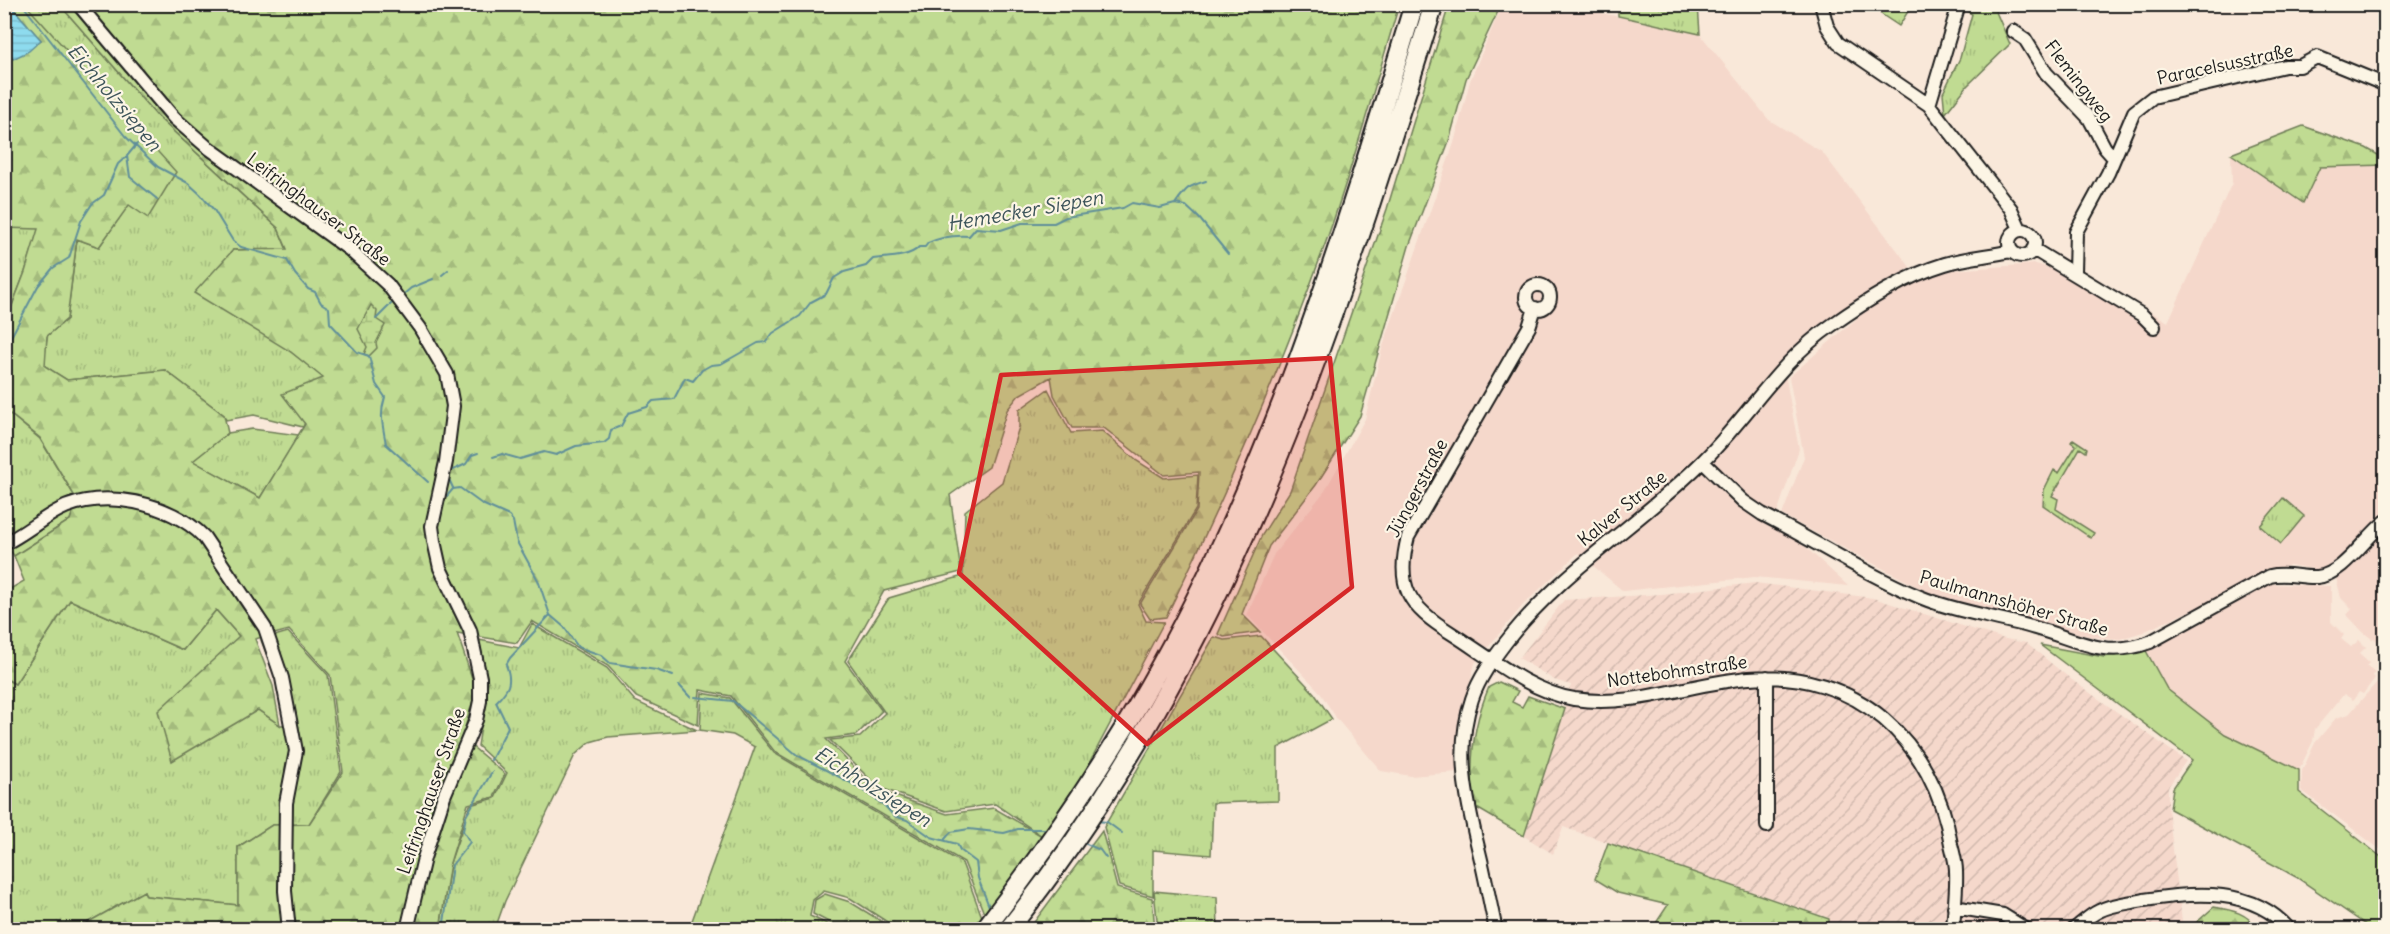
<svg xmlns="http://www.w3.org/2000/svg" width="2390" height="934" font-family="Delius,sans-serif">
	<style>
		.built { fill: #f5d8cb }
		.industrial { fill: url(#industrial-furrows) }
		.grass { fill: url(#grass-tufts); stroke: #6e7c57; stroke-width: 1.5 }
		.forest { fill: url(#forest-firs); stroke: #6e7c57; stroke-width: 1.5 }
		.wetland { fill: url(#wetland-marsh); stroke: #6e7c57; stroke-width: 1.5 }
		.park { fill: #c0db92; stroke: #6e7c57; stroke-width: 1.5 }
		.water { fill: url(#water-rules); stroke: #608f9a; stroke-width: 1.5 }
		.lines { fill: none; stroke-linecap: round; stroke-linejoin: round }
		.stream { stroke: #608f9a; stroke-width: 2 }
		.minor-casing { stroke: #1c1c1c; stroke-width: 16 }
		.highway-casing { stroke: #1c1c1c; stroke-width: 22 }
		.minor { stroke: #fcf5e5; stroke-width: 12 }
		.highway { stroke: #fcf5e5; stroke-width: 18 }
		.marked { fill: #d62828; fill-opacity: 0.2; stroke: #d62828; stroke-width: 4.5; stroke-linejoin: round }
		.labels { text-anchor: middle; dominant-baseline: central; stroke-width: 4.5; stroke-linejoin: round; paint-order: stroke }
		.street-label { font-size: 18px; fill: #1c1c1c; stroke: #fcf5e5 }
		.water-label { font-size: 20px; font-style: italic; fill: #3e555b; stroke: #fcf5e5 }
	</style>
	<defs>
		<pattern id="industrial-furrows" width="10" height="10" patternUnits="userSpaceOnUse" patternTransform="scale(1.5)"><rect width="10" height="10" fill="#f5d8cb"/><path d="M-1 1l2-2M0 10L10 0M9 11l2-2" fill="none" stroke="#d1b9ae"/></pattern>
		<pattern id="grass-tufts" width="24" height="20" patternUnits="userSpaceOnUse" patternTransform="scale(1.5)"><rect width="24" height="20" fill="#c0db92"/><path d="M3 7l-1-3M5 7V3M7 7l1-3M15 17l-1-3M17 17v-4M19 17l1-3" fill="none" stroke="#a4bb7d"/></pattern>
		<pattern id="forest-firs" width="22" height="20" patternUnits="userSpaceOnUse" patternTransform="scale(1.5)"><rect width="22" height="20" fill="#c0db92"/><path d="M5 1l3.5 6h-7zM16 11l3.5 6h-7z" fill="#a4bb7d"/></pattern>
		<pattern id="wetland-marsh" width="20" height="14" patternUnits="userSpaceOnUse" patternTransform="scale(1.5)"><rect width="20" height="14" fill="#c0db92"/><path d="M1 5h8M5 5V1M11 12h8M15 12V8" fill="none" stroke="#a4bb7d"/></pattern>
		<pattern id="water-rules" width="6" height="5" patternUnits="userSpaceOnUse" patternTransform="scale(1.5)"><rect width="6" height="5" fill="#8edbee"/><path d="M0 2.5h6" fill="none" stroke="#7abbcc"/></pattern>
	</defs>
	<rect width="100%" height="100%" fill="#f9e8d9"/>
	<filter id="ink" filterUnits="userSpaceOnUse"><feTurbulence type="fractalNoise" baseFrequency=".0167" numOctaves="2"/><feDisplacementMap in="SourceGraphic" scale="12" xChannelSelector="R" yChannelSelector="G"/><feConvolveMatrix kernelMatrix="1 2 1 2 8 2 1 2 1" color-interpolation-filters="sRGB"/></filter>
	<g filter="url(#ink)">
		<path class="built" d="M1502,5H1564L1700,34L1769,120L1822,152L1910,267L1785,374L1799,449L1775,519L1848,586L1755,577L1623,591L1578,553L1523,605L1475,663L1462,716L1457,772L1411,776L1381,771L1337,719L1319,691L1247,615L1274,554L1324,492L1365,419L1382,349L1454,143L1470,81Z
			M2303,126L2366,148L2385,159V649L2374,638L2372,639L2363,632L2347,615L2352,609L2341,598L2333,565L2318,570L2290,565L2266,572L2227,594L2143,632L2120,639L2093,637L1931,594L1782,515L1804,457L1789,377L1877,301L1924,279L1951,270L2036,264L2065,273L2110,300L2136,303L2168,322L2232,183L2231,154Z
			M2270,584L2331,586V622L2344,635L2341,639L2351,647L2359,640L2366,647L2359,654L2369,663L2366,666L2375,673L2372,675L2375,678L2363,694L2359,692L2353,700L2344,694L2315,729L2313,741L2299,770L2225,734L2167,689L2145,649Z
			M2385,673V853L2301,790L2302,771L2315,743L2336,718L2349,714Z"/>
		<path class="industrial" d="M1755,583L1873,598L2001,638L2026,643L2072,680L2186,761L2168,787V809L2183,929H1829V918L1563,827L1553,854L1524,836L1571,685L1554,680L1519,658L1564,600L1662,594Z"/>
		<path class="grass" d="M26,5H60L157,116L278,228L287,250H233L291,352L324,378L303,427L254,415L226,420L224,415L165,370L67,380L44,366L47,336L67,319L77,239L99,247L129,204Z
			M1618,5H1698L1700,34L1618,16Z
			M1876,5H1912L1899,26L1881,14Z
			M1956,5H1993L2010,44L1967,86L1945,114L1943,93L1960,58L1972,14Z
			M5,227L39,228L25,272L5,324Z
			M1048,389L1071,433L1102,431L1137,461L1164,478L1198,475L1196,509L1138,604L1146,621L1164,622L1076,788L1042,836L995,804L946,811L878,787L830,740L860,737L885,713L848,661L889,598L963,576L965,511L1002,482L1019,427V410Z
			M5,410L40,439L77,500L70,520L14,556L5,543Z
			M252,429L299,435L260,498L192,461L228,433Z
			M2073,439L2087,448L2086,452L2080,448L2052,496L2058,499L2056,509L2094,533L2091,538L2043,505L2044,490L2054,470L2059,473L2076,446L2071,442Z
			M2283,498L2304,516L2281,544L2260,526Z
			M70,600L183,650L216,610L239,636L258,710L280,725H285L278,685L261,640L288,632L328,675L341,772L309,824L272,825L238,847V905L146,896L144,891L76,929L5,930V679L15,684Z
			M532,624L607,668L635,701L697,730L608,737L590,742L575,755L505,901L495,929L440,930L450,863L470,805L495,798L507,773L478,746L488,682L479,640L519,648Z
			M1261,636L1314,693L1332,719L1278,748V801L1213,803L1211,855L1153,850V896L1119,886L1104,827L1214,637L1224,640Z
			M702,693L730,698L774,753L962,863L982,917L972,929H898L850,898L824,891L813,900L810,916L838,929H689L755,747L733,735L700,730Z
			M1154,891L1217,897L1218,929H1158Z"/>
		<path class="forest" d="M10,5H26L176,172L148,218L129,205L99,247L77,239L67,319L47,336L45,366L67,380L165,370L224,415L228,433L193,461L260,498L305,424L282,394L323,378L291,352L194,293L233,250L287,249L278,228L157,116L60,5H1399C1376,81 1355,160 1328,236C1282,366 1227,493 1166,617L1150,619L1140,604L1197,510L1199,472L1164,475L1104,428H1072L1054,395L1051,377L1019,395L1007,410L989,467L950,495L961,572L884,591L845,661L882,711L856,735L826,739L875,789L947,814L994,808L1042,836L985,916L964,862L775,752L731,696L700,690L698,725L636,697L608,666L532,621L517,643L457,633L476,690L462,738L505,774L494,797L468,804L450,863L440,929H76L144,891L146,896L238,905V847L272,825L309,824L343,772L330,675L289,630L255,639L273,686L280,725L258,710L172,761L158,711L239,636L216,610L183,650L70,600L15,684L5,678V592L24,581L14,556L70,520L77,500L40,438L5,410V324L25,272L38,229L5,228V49L14,58L41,40Z
			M1449,5H1501L1466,79L1449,141L1409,246L1360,416L1316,485L1269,546L1242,614L1260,632L1224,637L1218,634L1262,535L1290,491L1387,209Z
			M2303,126L2366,148L2385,159V173L2384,165L2320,167L2303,203L2231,154Z
			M1499,682L1518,691L1512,702L1522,707L1528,696L1565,709L1524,836L1475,807C1468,765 1472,727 1489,687Z
			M1102,831L1117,888L1152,898L1155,929H1029Z
			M1608,843L1829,919V929H1652L1668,905L1618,893L1595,879Z
			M825,894L850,902L894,929H842L813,914L815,900Z
			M2214,907C2233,910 2247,913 2258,929H2189Z"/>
		<path class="wetland" d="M371,305L377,311L376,319L385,325L376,343L377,348L369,356L364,354L367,347L358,329Z"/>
		<path class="park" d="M2040,645L2104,657L2145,649L2167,689L2225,734L2299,770V792L2385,860V929H2372L2296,877L2170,809L2173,788L2192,760Z"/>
		<path class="water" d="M5,4L10,5L41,40L29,51L13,59L5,49Z"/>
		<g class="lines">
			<path class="stream" d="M22,4L125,136L158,167L188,183L200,194L214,210L233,241L241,247L287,260L295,274L308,289L315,292L321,303L329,308L330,323L357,352L369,356L376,384L385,397C379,416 383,426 386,444L428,482
				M137,144L127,156L130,177L157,199
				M1175,204C1187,188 1186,187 1206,181
				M442,275L448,270
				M404,294L411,288L433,279
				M376,319L393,302
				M4,350L38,286L53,268L69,258L81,221L92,204L104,195L118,164L127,156
				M493,457L502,454L520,459L544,452L556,455L576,446L604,443L609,439L611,430L621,426L628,413L647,407L653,401L674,399L685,378L693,381L702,370L711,365L721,364L758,343L766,342L773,333L800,316L811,302L826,294L834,278L844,272L866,266L873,259C887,257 909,258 919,247H925L928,243C941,237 955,235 969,236L976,228L1001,230L1022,223H1054L1066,217L1123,208L1132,203L1160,208L1175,204L1186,206L1199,218L1228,254
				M449,472L466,464L472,455L478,453
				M448,477L453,488
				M447,496L453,489L460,488L482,504L509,516L513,521L517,542L538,580L550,615L564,627L578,647L601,655L610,663L656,670L673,676
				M679,685L690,697
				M695,697L733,701L797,755L853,784L884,805L894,816L907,820L931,837L957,844L960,850L976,862L978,878L990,909
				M491,760L508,727L496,702C508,690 513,683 506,665L510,658L549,616
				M1096,821L1107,822L1122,833
				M945,839L951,832L969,829L1004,833L1018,829H1048
				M1082,842L1100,850L1106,858
				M443,930L452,865L470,842L463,831L466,816L492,772"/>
			<defs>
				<path id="minor" d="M78,4L174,118L206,146L350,250L388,285L420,328L447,374L453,406L446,462L432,526L434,541L440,568L470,630L480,678V701L476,720L444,796L424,858L407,930
					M1821,4L1827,26L1838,43L1929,105L2011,209L2020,229
					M2013,31L2025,39L2046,73L2089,118L2105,148L2113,157
					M1929,105L1959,4
					M2009 243a13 13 0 1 1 26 0a13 13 0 1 1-26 0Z
					M2033,249L2142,315L2154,327
					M2075,272L2076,232L2108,173L2134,112L2153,97L2285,66H2300L2317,57L2386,85
					M1526 297a12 12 0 1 1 24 0a12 12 0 1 1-24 0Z
					M1535,308L1529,327L1408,537C1395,587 1409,607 1451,633C1489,657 1529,691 1574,699C1634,708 1690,683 1749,678C1856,669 1934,741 1951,844C1953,853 1956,862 1956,871C1957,890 1954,910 1953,930
					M1703,462L1743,501L1762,514C1815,541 1865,574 1920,597C1956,612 1998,617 2035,628C2079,640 2103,659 2150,642L2270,576C2287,572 2301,578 2317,577C2343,575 2365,537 2386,521
					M4,544C24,534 40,520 59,510C102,487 171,503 204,537L265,628L282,678L296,751L286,803L285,891L289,930
					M1767,826V677
					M1954,907L2003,915L2027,930
					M1496,930C1491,908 1487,886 1482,864C1469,809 1453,755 1472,699C1479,678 1493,659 1506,642C1561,571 1637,526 1700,464C1746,420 1778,362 1832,325C1866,301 1905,276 1945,264C1967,257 1990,256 2011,251
					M2073,930C2081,924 2090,915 2099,911C2112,904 2130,903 2144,900C2195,892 2253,887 2290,930"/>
				<path id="highway" d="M984,930C1044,852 1100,772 1149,686C1270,475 1344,237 1414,4
					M1008,930C1230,652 1330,338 1434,4"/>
			</defs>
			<use href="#minor" class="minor-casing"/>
			<use href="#highway" class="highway-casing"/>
			<use href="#minor" class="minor"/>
			<use href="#highway" class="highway"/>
		</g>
	</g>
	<path class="marked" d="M1330,358L1352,587L1147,744L959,573L1001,375Z"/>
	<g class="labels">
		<g class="street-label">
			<text transform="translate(2225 64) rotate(-12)">Paracelsusstraße</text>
			<text transform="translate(2079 81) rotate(52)">Flemingweg</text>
			<text transform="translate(319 209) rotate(37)">Leifringhauser Straße</text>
			<text transform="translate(1417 488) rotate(-62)">Jüngerstraße</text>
			<text transform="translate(1622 508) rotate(-39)">Kalver Straße</text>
			<text transform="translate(2014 603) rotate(16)">Paulmannshöher Straße</text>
			<text transform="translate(1677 671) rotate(-8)">Nottebohmstraße</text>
			<text transform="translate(431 791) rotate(-71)">Leifringhauser Straße</text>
		</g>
		<g class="water-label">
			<text transform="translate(115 97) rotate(50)">Eichholzsiepen</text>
			<text transform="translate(1025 210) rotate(-10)">Hemecker Siepen</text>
			<text transform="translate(873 786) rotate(32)">Eichholzsiepen</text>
		</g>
	</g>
	<rect width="2390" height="934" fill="none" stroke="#fcf5e5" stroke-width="24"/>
	<rect x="12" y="12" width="2366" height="910" fill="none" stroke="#1c1c1c" stroke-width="2" filter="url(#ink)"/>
</svg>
